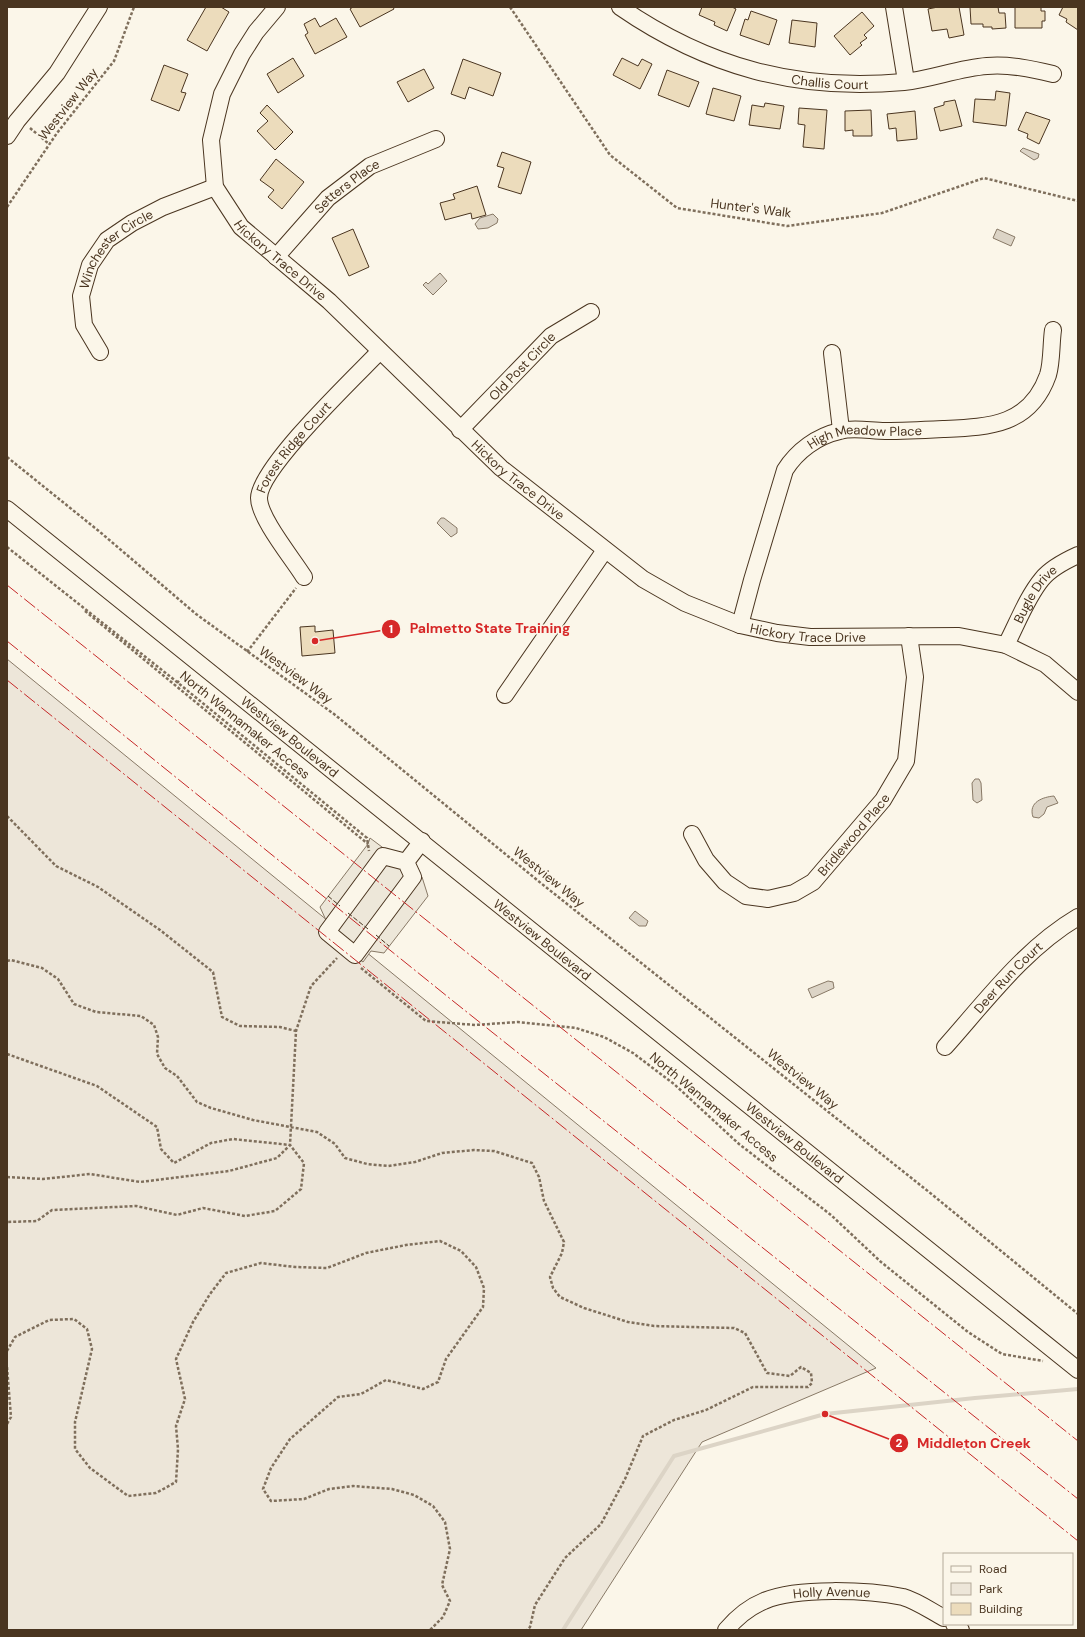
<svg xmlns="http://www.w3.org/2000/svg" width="1085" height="1637" font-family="'DM Sans',sans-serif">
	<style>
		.green { fill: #ede6d9; stroke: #887966 }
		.parking { fill: #ede7d9; stroke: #887966 }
		.water { fill: #dcd4c6; stroke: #887966 }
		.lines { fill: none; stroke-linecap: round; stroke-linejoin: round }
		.stream { stroke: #dcd4c6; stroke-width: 4 }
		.building { fill: #ecdcbc; stroke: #4a3520 }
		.minor-casing { stroke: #4a3520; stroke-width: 18 }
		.path { stroke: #7f6f5c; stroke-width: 2.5; stroke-dasharray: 3 2; stroke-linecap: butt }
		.minor { stroke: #fbf6e9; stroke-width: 16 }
		.fence { stroke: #4a3520; stroke-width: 1; stroke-dasharray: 5 2; stroke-linecap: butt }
		.power { stroke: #c62828; stroke-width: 1; stroke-dasharray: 14 3 2 3; stroke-linecap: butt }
		.labels { text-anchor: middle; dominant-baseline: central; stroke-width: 3; stroke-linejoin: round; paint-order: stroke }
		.street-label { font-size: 13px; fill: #4a3520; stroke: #fbf6e9 }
		.leader { fill: none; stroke: #d62828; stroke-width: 1.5 }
		.callout-dot { fill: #d62828; stroke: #fbf6e9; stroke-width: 1.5 }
		.mark-label { font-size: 12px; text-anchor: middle; font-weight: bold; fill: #fff }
		.callout-label { font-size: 14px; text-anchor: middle; font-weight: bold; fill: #d62828; stroke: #fbf6e9; stroke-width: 3; stroke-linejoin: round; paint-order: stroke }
	</style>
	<rect width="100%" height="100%" fill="#fbf6e9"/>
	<path class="green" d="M7,659L876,1368L702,1442L581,1630H7Z"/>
	<path class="parking" d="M370,838L422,877L428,896L384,953L371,951L363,962L335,940L320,907L368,844Z"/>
	<path class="water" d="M1023,148L1039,154L1038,158L1034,160L1020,151Z
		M493,214L498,219L497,223L488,228L478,229L475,224L480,218Z
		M997,229L1015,237L1011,246L993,238Z
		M440,273L447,281L433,295L423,285L426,282L428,284Z
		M441,518H444L457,528V533L451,537L437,523Z
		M975,779H979L981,783L982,800L977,803L973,800L972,783Z
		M1054,796L1058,803L1047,807L1044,814L1039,818L1033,817C1028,802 1043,797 1054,796Z
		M635,911L648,921L646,926H639L629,918Z
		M828,981L833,982L834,988L812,998L808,989Z"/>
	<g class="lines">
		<path class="stream" d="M563,1630L674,1456L825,1414L975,1398L1078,1389"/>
	</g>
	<path class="building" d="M206,7H221L229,12L207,51L187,40Z
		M353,7H393L394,9L360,27L350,9Z
		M702,7H732L736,9L727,31L714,25L715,22L699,15Z
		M938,7H959L964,35L949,38L947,29L932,31L928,9Z
		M970,7H998L999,13H1005L1006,28L992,29V27H983V24H971Z
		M1015,7H1041V11H1045V21H1042V28H1015Z
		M1063,7H1078V30L1066,22L1067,19L1059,15Z
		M751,11L777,20L769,45L740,35L745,19L748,20Z
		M862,12L874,26L864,35L867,38L860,43L862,45L850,55L834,36Z
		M315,18L320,27L336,18L347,37L315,54L305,35L308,33L304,24Z
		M792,20L817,23L815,47L789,43Z
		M293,58L304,76L278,93L267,74Z
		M622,58L638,66L642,59L652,64L640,89L613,75Z
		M463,59L501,73L493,96L469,87L465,99L451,94Z
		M164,65L188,74L181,92L186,93L179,111L151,100Z
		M424,69L434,88L408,102L397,82Z
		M667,70L699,82L689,107L658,95Z
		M713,88L741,96L734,121L706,114Z
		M996,91L1010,93L1006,126L973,122L975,99L995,100Z
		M955,100L962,126L940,131L934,108L944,105V102Z
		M765,103L784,106L780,129L749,125L752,105L764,107Z
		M267,105L293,132L275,150L257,131L268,121L260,113Z
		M799,108L827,110L824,149L803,147L805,125L798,124Z
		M871,110L872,136H853V130L845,131V111Z
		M915,111L917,139L897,141L896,128L889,129L887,114Z
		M1026,112L1050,120L1039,144L1027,138L1028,134L1018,130Z
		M502,152L531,162L521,194L498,187L504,168L497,166Z
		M276,159L304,182L282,209L268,197L274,190L260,180Z
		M477,186L486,215L472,219L471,213L445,220L440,203L455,199L453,194Z
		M353,229L369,267L349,276L332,238Z
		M315,626V632L333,630L335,653L302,656L300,627Z"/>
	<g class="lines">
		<defs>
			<g id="minor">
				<path id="s1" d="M277,7L256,32L242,54L222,94L211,140L215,187L241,227L329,301L501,468L643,579L685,603L740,625L777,633L810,637L959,636L1006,645L1045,664L1078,692"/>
				<path id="s2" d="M620,7C707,67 798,92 904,82C932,79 959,68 987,66C1009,64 1032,69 1053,74"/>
				<path d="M894,7L906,81"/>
				<path d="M7,136L17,121L57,73L99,7"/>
				<path id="s3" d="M276,257L328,198L370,166L436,139"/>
				<path id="s4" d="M100,352L84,325L81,296L90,265L107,240L132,223L163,207L215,187"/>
				<path d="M832,353L841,430"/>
				<path id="s5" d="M460,430L551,336L591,312"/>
				<path id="s6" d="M7,509L1078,1370"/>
				<path id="s7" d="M304,577C293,559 259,518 259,498C259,468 356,376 380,351"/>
				<path id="s8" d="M740,625L752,580L785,470C797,451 817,436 840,431C853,427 871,431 885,431C905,431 924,430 943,429C989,427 1030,426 1048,375C1052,362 1051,344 1053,330"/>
				<path id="s9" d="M1006,645C1017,624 1027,597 1042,579C1050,569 1067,560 1078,555"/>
				<path d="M505,695L605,550"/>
				<path id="s10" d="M692,834L706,860L725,882L746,896L768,899L794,893L813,882L883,800L906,761L915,677L909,636"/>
				<path d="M406,862L383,856L327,932L355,955L413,877L406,862L422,841"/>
				<path id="s11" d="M945,1047C986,1001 1024,949 1078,917"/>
				<path d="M954,1624L961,1630"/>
				<path id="s12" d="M726,1630C737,1617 749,1607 764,1601C796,1587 869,1590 903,1597C917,1601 931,1611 944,1618"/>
			</g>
		</defs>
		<use href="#minor" class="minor-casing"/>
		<path class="path" d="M510,7L610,155L677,208L787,226L882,213L984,178L1078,201
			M30,128L49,144
			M7,207L57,133L114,61L134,7
			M7,457L100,532L196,614L334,714L542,884L929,1192L1078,1314
			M7,547L177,682L367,838L369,851
			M85,611L368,844
			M247,652L296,588
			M177,683L187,671
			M7,816L56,866L98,887L160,930L213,972L222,1017L240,1026L280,1027L296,1031
			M7,961L11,960L42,968L58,979L74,1004L96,1012L141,1016L154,1025L158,1037L157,1054L165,1068L177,1076L197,1102L211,1108L253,1120L317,1132L335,1144L345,1158L367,1164L388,1166L415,1162L442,1153L474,1150L494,1151L532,1163L539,1177L544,1201L564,1242L562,1253L550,1277L553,1288L560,1297L584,1308L628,1322L654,1326L734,1328L745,1333L767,1373L790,1376L801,1367L811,1373L812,1383L808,1387H753L706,1410L674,1420L643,1436L625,1479L601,1524L565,1558L535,1605L530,1627L527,1630
			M361,968L426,1021L475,1025L518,1022L576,1028L604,1037L633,1053L674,1084L739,1144L831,1215L881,1262L968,1332L1002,1354L1043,1361
			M7,1054L97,1086L157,1127L161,1149L174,1163L211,1143L233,1139L290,1145L304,1163L301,1189L275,1211L245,1216L203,1208L177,1215L136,1206L52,1210L37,1221L7,1222
			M7,1177L43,1179L90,1174L140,1182L229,1171L277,1158L290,1145L296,1031L311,986L337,958
			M7,1351L15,1337L49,1320L74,1319L87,1329L92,1349L75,1422V1449L90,1468L128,1496L156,1493L176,1482L178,1449L176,1426L185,1399L176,1359L193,1322L210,1294L226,1273L261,1263L295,1267L327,1268L366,1253L406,1245L440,1241L461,1251L476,1267L484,1288L483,1307L446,1359L438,1382L423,1389L386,1380L361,1394L338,1397L290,1439L271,1468L263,1489L271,1501L304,1499L329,1489L353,1486L392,1489L414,1495L433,1506L445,1522L450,1549L442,1585L450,1601L443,1617L430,1630
			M7,1367L11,1417L7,1424"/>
		<use href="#minor" class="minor"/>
		<path class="fence" d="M328,896L340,906
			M348,913L368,929
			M376,935L389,946"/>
		<path class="power" d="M7,585L1078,1441
			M7,641L453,1001L1078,1499
			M7,680L1078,1541"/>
	</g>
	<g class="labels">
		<g class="street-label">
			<text stroke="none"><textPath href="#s2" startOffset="226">Challis Court</textPath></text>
			<text transform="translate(68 104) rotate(-52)">Westview Way</text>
			<text stroke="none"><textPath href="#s3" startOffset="101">Setters Place</textPath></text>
			<text transform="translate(751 208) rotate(7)">Hunter's Walk</text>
			<text stroke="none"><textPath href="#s4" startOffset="122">Winchester Circle</textPath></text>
			<text stroke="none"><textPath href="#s1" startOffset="297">Hickory Trace Drive</textPath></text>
			<text stroke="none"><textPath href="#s5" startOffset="89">Old Post Circle</textPath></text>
			<text stroke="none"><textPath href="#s8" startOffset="254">High Meadow Place</textPath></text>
			<text stroke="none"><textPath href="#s7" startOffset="154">Forest Ridge Court</textPath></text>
			<text stroke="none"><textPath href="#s1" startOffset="621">Hickory Trace Drive</textPath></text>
			<text stroke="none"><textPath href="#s9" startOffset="59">Bugle Drive</textPath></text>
			<text stroke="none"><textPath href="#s1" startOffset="957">Hickory Trace Drive</textPath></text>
			<text transform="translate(296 675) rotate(36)">Westview Way</text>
			<text transform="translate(245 725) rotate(39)">North Wannamaker Access</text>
			<text stroke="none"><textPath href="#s6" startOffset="363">Westview Boulevard</textPath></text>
			<text stroke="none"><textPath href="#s10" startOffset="217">Bridlewood Place</textPath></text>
			<text transform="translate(549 877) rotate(39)">Westview Way</text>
			<text stroke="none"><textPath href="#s6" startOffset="687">Westview Boulevard</textPath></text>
			<text stroke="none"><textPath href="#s11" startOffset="94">Deer Run Court</textPath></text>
			<text transform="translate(803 1079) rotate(39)">Westview Way</text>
			<text transform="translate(714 1107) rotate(40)">North Wannamaker Access</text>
			<text stroke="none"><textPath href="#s6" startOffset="1011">Westview Boulevard</textPath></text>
			<text stroke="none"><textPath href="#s12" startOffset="117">Holly Avenue</textPath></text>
		</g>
	</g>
	<path class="leader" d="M315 641L391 629M825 1414L899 1443"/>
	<g class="callout-dot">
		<circle cx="315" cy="641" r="4"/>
		<circle cx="825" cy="1414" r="4"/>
		<circle cx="391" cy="629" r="10"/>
		<circle cx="899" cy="1443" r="10"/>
	</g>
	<g class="mark-label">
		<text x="391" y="633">1</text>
		<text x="899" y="1447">2</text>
	</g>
	<g class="callout-label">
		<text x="490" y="633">Palmetto State Training</text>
		<text x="974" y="1448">Middleton Creek</text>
	</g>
	<rect width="1085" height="1637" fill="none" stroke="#4a3520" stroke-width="16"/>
	<rect x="943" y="1553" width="130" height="72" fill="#fbf6e9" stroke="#b4a999"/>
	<rect x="951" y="1566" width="20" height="6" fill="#fbf6e9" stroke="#b4a999"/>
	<text x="979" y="1573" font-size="12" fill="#4a3520">Road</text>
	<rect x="951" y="1583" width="20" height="12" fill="#ede6d9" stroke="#b4a999"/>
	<text x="979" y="1593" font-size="12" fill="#4a3520">Park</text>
	<rect x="951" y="1603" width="20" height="12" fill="#ecdcbc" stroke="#b4a999"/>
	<text x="979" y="1613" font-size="12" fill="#4a3520">Building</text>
</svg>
